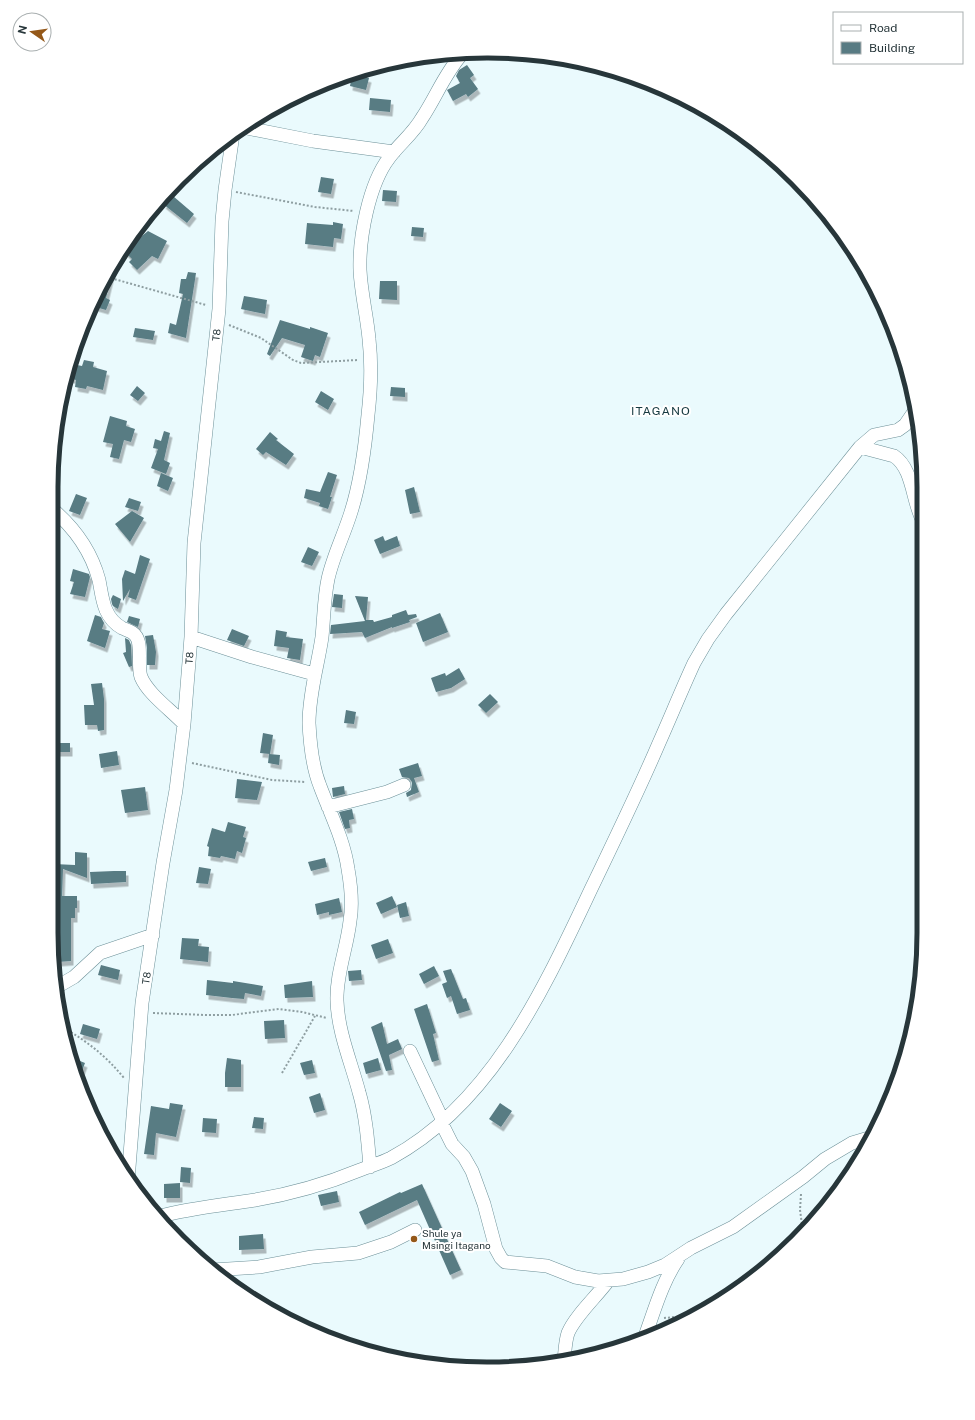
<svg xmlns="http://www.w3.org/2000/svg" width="975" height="1420" font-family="'Public Sans',sans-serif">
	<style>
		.building { fill: #587b83; filter: url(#shadow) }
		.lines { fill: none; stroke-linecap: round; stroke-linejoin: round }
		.minor-casing { stroke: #6c9098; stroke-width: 14 }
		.path { stroke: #8e9ea1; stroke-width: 2; stroke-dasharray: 2 2; stroke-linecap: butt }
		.minor { stroke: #fff; stroke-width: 13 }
		.poi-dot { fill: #945819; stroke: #fff; stroke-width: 1.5 }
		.labels { text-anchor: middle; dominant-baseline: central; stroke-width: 4; stroke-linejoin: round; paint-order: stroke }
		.street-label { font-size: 10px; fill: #27363a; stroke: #fff }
		.poi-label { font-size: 10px; fill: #27363a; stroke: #fff; text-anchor: start }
		.quarter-label { font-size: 12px; letter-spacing: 1px; fill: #173a41; stroke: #fff }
		.rim { fill: none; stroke: #27363a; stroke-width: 5 }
	</style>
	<defs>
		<filter id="shadow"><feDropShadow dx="2.5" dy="4.5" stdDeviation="0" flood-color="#0004"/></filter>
	</defs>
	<rect width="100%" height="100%" fill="#eafafd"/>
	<path class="building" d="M467,65L474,75L470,78L478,89L468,97L466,94L453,101L447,90L460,83L456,76L459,70Z
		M354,74L369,78L366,90L350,86L352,75Z
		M370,98L391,100L390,112L369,110Z
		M321,177L334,179L331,194L318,192Z
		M383,190L397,191L396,202L382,201Z
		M173,196L194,214L187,223L163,204Z
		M333,222L343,224L341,239L334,238L333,247L305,244L307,223L333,225Z
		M412,227L424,228L423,237L411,236Z
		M148,231L167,241L158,259L152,256L137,270L129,262L132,259L123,250L129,241L132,244Z
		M110,272L112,273L106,298L110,300L106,310L92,306L96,294Z
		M188,272L196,273L186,338L168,333L170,323L176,325L183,294L179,293L181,279H186Z
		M380,281H397V300L379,299Z
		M244,296L267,300L265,314L241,309Z
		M280,320L310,329V327L328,333L320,357L315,355L313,361L301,357L305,345L282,338L270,356L267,354Z
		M135,328L155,331L153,340L133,337Z
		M84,360L94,362L93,367L107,371L103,390L87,386L86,389L75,387L76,380L68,378L72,364L82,366Z
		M137,386L145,393L138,401L130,395Z
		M391,387L405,388V397L390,396Z
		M321,391L334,399L328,410L315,402Z
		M110,416L127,421L126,426L135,429L131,442L124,440L119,459L110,457L113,444L103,442Z
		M164,431L170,433L164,460L170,463L166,474L151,468L158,449L153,448L155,439L161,441Z
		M270,432L278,439L276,440L294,454L286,465L266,452L263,455L256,449Z
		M328,472L337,475L330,497H332L328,509L319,506L320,503L304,498L306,489L320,492Z
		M161,473L173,478L168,491L157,486Z
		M414,487L420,512L410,514L405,490Z
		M76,494L87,498L80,515L69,511Z
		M129,498L141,502L138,511L125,507Z
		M132,511L144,518L130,542L115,524Z
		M383,536L385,541L397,536L400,546L380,554L374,540Z
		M308,547L319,552L312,566L301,562Z
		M140,555L150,559L136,600L128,597L130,589L123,601L122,579L125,570L135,574Z
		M73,569L89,574L90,577L85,597L70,594L74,582L70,581Z
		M334,594L343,595L342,608L332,607Z
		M113,595L121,599L118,609L113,606L112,604L111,599Z
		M355,596L368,597L366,620H373L374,622L392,617V615L406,610L408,615L416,614L417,617L409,620L410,622L392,628V627L365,638L362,632L330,634L331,625L365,621Z
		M440,613L448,632L423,642L416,623Z
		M95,615L101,617L104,623L102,629L110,631L105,648L87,641Z
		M129,616L140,619L138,627L127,622Z
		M232,629L249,636L244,646L227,640Z
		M276,630L287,632L286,637L303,639L300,660L287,658L289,648L274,646Z
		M153,635L156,652L155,665H147V648L145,636Z
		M125,638L129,640L131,645L132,666L129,667L123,653L126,652Z
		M459,668L465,679L451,688L436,692L431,678L445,673L446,676Z
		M102,683L104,699V730L98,731L97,725H85L84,705H94L91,684Z
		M490,694L498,702L486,713L478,705Z
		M346,710L356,712L354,724L344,723Z
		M263,733L273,735L270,754L260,753Z
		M56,743H70V752H56Z
		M117,751L119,765L101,768L99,754Z
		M269,754L280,755L279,765L268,763Z
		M418,763L422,776L414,778L419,792L407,797L406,793L411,790L412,782L409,778L402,777L399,769Z
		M237,779L262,782L257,800L235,798Z
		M344,786L345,794L333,797L332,788Z
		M145,787L148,810L125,813L121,790Z
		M352,809L354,819L349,820L350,828L345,829L339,812Z
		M228,822L246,827L243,837L246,838L242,853L237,851L235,859L221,856L220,858L208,856L209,847L207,846L212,828L225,832Z
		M75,852L87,853V878L63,869L62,896H77V908H75V918H71V961L57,962L56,945H54V933H58L57,896H54V864L75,865Z
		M325,858L327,867L311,871L308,862Z
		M199,867L211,869L208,884L196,883Z
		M114,871H126V882L91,884L90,872Z
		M392,896L397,907L381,914L376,903Z
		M339,898L342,912L329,915V912L317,915L315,904Z
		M406,902L409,916L400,918L397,905Z
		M182,938L199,939L198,946L209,947L208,962L180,959Z
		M388,939L393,953L376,959L371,945Z
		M101,965L120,970L118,980L98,975Z
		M434,966L439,976L424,984L419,974Z
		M451,969L463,999L466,998L470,1010L457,1014L451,996L447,998L442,984L447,982L443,971Z
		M361,970L362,980L349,981L348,971Z
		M207,980L233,983V981L263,986L261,996L245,993L244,999L232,998L206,995Z
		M312,981L313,997L285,998L284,985Z
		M427,1004L436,1033L433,1034L439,1060L432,1062L414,1009Z
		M284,1020L285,1038L265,1039L264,1021Z
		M382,1022L387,1044L398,1039L402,1049L389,1055L392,1070L386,1071L371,1027Z
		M83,1024L100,1029L97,1039L80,1034Z
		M70,1057L85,1063L78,1081L74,1073Z
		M227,1058L241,1060V1087H225V1073Z
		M378,1058L381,1070L366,1074L363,1063Z
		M312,1060L315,1073L304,1075L300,1063Z
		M320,1093L325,1110L314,1113L309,1097Z
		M170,1103L183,1105L176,1137L156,1133L154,1155L144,1154L151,1106L169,1109Z
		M500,1103L512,1111L501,1127L489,1119Z
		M254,1117L264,1118L263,1129L252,1128Z
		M203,1118L217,1119L216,1133L202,1132Z
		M181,1167L191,1168L190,1183L180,1182Z
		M180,1183V1198H164V1184Z
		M422,1184L461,1270L450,1275L417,1200L365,1225L359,1212L400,1192L401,1193Z
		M337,1191L339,1202L321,1206L318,1195Z
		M263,1234L264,1249L239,1250V1236Z"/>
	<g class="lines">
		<defs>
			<path id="minor" d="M242,127L313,141L394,152
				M860,447L894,456C914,469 912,504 924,523
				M51,508C75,528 91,550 99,580C101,590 102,601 106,610C109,617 115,624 122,628C126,630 132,631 135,635C143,643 137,665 141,677C148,694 171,710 184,724
				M191,637L252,657L314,674
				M328,807L387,792L404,785
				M55,988L74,977L100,953L153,935
				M410,1051L443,1121
				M441,1122L452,1144L464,1157L472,1171L484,1204L496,1249L501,1258L505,1262L547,1266L575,1277L598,1281L623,1279L648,1272L665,1265L691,1248L733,1227L803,1177L825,1159L852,1143L872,1137
				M370,1167C368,1142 366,1116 359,1092C351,1062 338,1032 337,1001C336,974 347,948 350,921C353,904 351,886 348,869C344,840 330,813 320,786C312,766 310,744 309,723C309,693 318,665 322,637C324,617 324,598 328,579C333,556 344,535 351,512C361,481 365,448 368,415C371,389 372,365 369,339C367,316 361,293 360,270C359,237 369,184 389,158C399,144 413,134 422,118C436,97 445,73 462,54
				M128,1180L142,1003L163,863L176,790L184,724L191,637L194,543L219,309L222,221L225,190L233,134
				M157,1217C189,1208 222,1205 255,1200C291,1194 326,1184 360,1170C370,1166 381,1163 391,1158C493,1103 545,986 592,887C615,839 638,792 659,743C671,716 682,689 694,663L708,639L726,614L860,447L874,435L898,430L905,425L916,409
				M212,1270L259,1267L312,1257L358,1253L391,1242L415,1230
				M644,1339C654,1312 662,1282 678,1259
				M564,1361C565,1352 565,1342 568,1333C575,1316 597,1296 608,1281"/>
		</defs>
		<use href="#minor" class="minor-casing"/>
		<path class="path" d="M236,192L315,207L354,211
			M107,277L206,305
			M229,325L261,338L293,360L301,363L358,360
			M192,763L272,780L306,782
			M153,1013L206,1015H232L279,1009L302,1012L327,1018
			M64,1028C88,1042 106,1056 124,1078
			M282,1073L315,1016
			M801,1194L800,1210L803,1232
			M664,1318L697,1315"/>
		<use href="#minor" class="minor"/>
	</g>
	<circle class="poi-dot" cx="414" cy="1239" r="4"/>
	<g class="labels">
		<g class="street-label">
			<text transform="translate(216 335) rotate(-84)">T8</text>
			<text transform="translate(189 658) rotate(-86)">T8</text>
			<text transform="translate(146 978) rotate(-82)">T8</text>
		</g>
		<g class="poi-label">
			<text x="422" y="1233">Shule ya<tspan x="422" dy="12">Msingi Itagano</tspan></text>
		</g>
		<g class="quarter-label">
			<text x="661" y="411">ITAGANO</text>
		</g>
	</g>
	<path d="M0 0H975V1420H0ZM487 58H488A429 429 0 0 1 917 487V933A429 429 0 0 1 488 1362H487A429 429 0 0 1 58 933V487A429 429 0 0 1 487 58Z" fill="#fff" fill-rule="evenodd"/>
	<path class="rim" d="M487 58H488A429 429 0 0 1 917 487V933A429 429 0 0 1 488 1362H487A429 429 0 0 1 58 933V487A429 429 0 0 1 487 58Z"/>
	<rect x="833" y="12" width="130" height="52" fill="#ffffff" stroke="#a9afb0"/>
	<rect x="841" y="25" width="20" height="6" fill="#ffffff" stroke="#a9afb0"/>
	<text x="869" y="32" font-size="12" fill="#27363a">Road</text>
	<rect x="841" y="42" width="20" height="12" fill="#587b83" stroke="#a9afb0"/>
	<text x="869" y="52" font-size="12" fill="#27363a">Building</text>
	<g transform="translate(32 32) rotate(283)"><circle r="19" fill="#ffffff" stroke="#a9afb0"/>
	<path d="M0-3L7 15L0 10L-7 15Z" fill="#945819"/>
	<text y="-6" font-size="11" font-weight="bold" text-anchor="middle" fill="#27363a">N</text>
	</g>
</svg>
